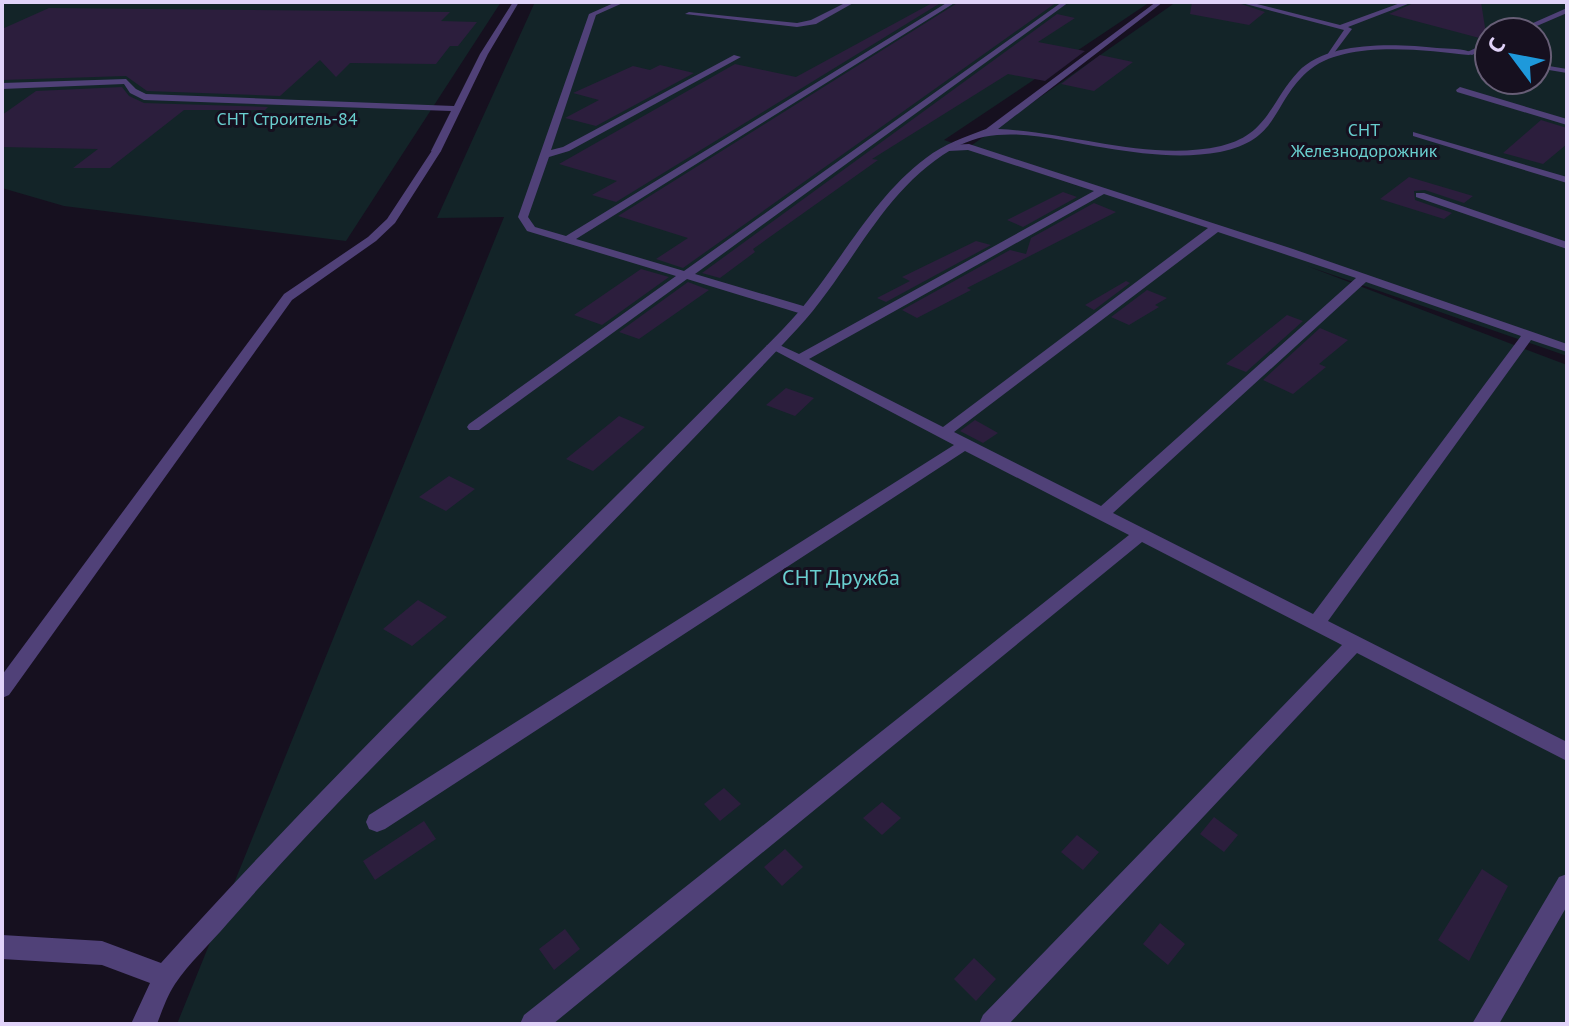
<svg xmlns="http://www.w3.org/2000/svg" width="1569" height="1026" font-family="'PT Sans',sans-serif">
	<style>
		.green { fill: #132428; fill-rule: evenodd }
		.building { fill: #2c1e3d }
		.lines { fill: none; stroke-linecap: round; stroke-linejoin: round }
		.lane { fill: #504178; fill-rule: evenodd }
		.street { fill: #504178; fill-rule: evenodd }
		.labels { text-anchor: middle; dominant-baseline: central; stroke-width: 6; stroke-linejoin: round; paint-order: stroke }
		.far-park-label { font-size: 18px; fill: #69cfcf; stroke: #16101f }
		.park-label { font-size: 22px; fill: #69cfcf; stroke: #16101f }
	</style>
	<rect width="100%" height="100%" fill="#16101f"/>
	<path class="green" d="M2,2H501L346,241L64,206L2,188Z
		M535,2H1150L944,140L1078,186L969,147L1176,2H1567V356L1307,266L1567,365V1024H177L504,217L437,218ZM1489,32H1537V80H1489Z"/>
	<path class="building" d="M934,2H942L616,202L592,195L617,181L559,164L735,64L796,77Z
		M959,2H1057L683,268L656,259L688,238L618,216Z
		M1192,2H1235L1265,12L1249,25L1190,14Z
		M1416,2H1481L1487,40L1389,14Z
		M49,8L450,12L441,21L477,22L458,46H450L436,64L350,63L336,77L320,60L280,96L147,91L126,76L2,80V29Z
		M1057,14L1075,18L1038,42L1085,51L1045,81L1008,74L872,159L878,160L753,249L755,252L720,278L702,273Z
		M1100,55L1133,62L1094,91L1061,84Z
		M660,65L694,73L596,126L565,118L599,100L573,93L633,66L650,70Z
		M122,87L129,96L144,103L268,107L265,110H184L110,168H73L98,149L2,147V115L36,91Z
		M1541,120L1567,128V144L1543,164L1503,153Z
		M1409,177L1473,196L1464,203L1425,190L1414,191L1415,200L1452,213L1444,219L1380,199Z
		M1063,192L1077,197L1023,227L1007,220Z
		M1094,203L1116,212L967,288L971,290L917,318L902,310L1010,250L1026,254L1031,238Z
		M976,241L991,245L886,302L877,298L910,281L902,277Z
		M641,269L669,277L602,325L574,315Z
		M1126,281L1130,283L1094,310L1085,305Z
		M688,282L709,290L639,339L619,332Z
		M1147,290L1167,298L1155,305L1159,307L1129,325L1111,317Z
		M1287,315L1303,321L1246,372L1226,364Z
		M1320,328L1348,340L1319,364L1326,367L1293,394L1263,380Z
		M786,388L814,398L795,416L766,405Z
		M619,416L645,427L593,471L566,459Z
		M975,420L998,433L983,443L960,431Z
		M449,476L475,489L446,511L419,497Z
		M418,600L447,617L412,646L383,629Z
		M724,788L741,804L720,821L704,804Z
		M882,802L901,818L882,835L863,818Z
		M1214,817L1238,835L1224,852L1200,834Z
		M424,821L436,839L375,880L363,861Z
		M1077,835L1099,852L1083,870L1061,852Z
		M785,849L803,867L782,886L764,867Z
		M1482,869L1508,886L1469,961L1438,940Z
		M1160,923L1185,944L1168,965L1143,944Z
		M565,929L580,949L554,970L539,949Z
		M974,958L996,979L976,1001L954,979Z"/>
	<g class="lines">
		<path class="lane" d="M513,2H519L488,54L441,151L436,154L431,151L451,111L144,100L130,93L124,84L2,89V83L126,79L136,89L146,94L454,106L480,54Z
			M616,2H625L596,15L551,150L563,147L734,55L741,57L569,151L549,157L528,217L535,227L566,236L948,2H956L576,239L684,271L1062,2H1069L695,274L810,308V314H802L687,279L479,430H469L467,427L469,424L676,276L527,231L518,217L589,14Z
			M847,2H855L816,24L797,27L685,14L689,12L797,23L811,20Z
			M1238,2H1249L1340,25L1403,2H1413L1348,27L1352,29L1331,57L1327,55L1344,30Z
			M1567,8V13L1523,32H1513Z
			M1489,42V47L1472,55L1465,53Z
			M1537,64L1567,69V73L1537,68Z
			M1460,87L1567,119V125L1457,92L1456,90Z
			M1413,132L1567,177V183L1413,136Z
			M969,144L1293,249L1567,344V352L1531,340L1328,621L1567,742V761L1357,653L1009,1024H979L983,1015L1342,645L1142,542L553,1024H520L524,1015L1129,535L965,451L385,829L377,832L369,829L366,822L369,815L954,445L766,346L773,342L799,354L1094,191L968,150L948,151L943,148L948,145ZM1104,194L1208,228L943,427L809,359ZM1218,232L1356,278L1101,506L954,432ZM1366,282L1521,336L1313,614L1113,513Z
			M1416,193H1424L1567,242V249L1416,197Z
			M1567,874V906L1499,1024H1472L1559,877Z"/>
		<path class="street" d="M1156,2H1163L998,129C1071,132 1149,162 1221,146C1268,135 1270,102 1298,72C1328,40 1397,44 1437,48C1449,49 1463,48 1473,53L1469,55C1424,50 1343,39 1307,72C1271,105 1280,140 1220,152C1182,159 1143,154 1106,148C1059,141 1004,123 960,145C884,184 853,269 798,328C658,478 513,623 370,770C321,820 273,871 227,924C210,944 189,963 175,984C167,996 162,1011 157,1024H131L150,983L102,965L2,959V935L102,941L161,963C359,743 575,540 783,329C835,276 866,203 926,158C944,144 965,137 986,129Z
			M433,149L441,151L395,223L376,241L292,300L9,695L2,698V675L284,294L368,237L387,219Z"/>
	</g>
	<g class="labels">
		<g class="far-park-label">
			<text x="287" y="118">СНТ Строитель-84</text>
			<text x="1364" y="129">СНТ<tspan x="1364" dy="21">Железнодорожник</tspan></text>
		</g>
		<g class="park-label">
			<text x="841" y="577">СНТ Дружба</text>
		</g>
	</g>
	<rect width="1569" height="1026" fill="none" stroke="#e1d3f9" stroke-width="8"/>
	<g transform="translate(1513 56) rotate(302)"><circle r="38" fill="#16101f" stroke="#675e76" stroke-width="2"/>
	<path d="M0-6L14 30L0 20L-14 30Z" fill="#1e99db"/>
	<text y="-12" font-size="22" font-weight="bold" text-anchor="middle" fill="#e1d3f9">С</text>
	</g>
</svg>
